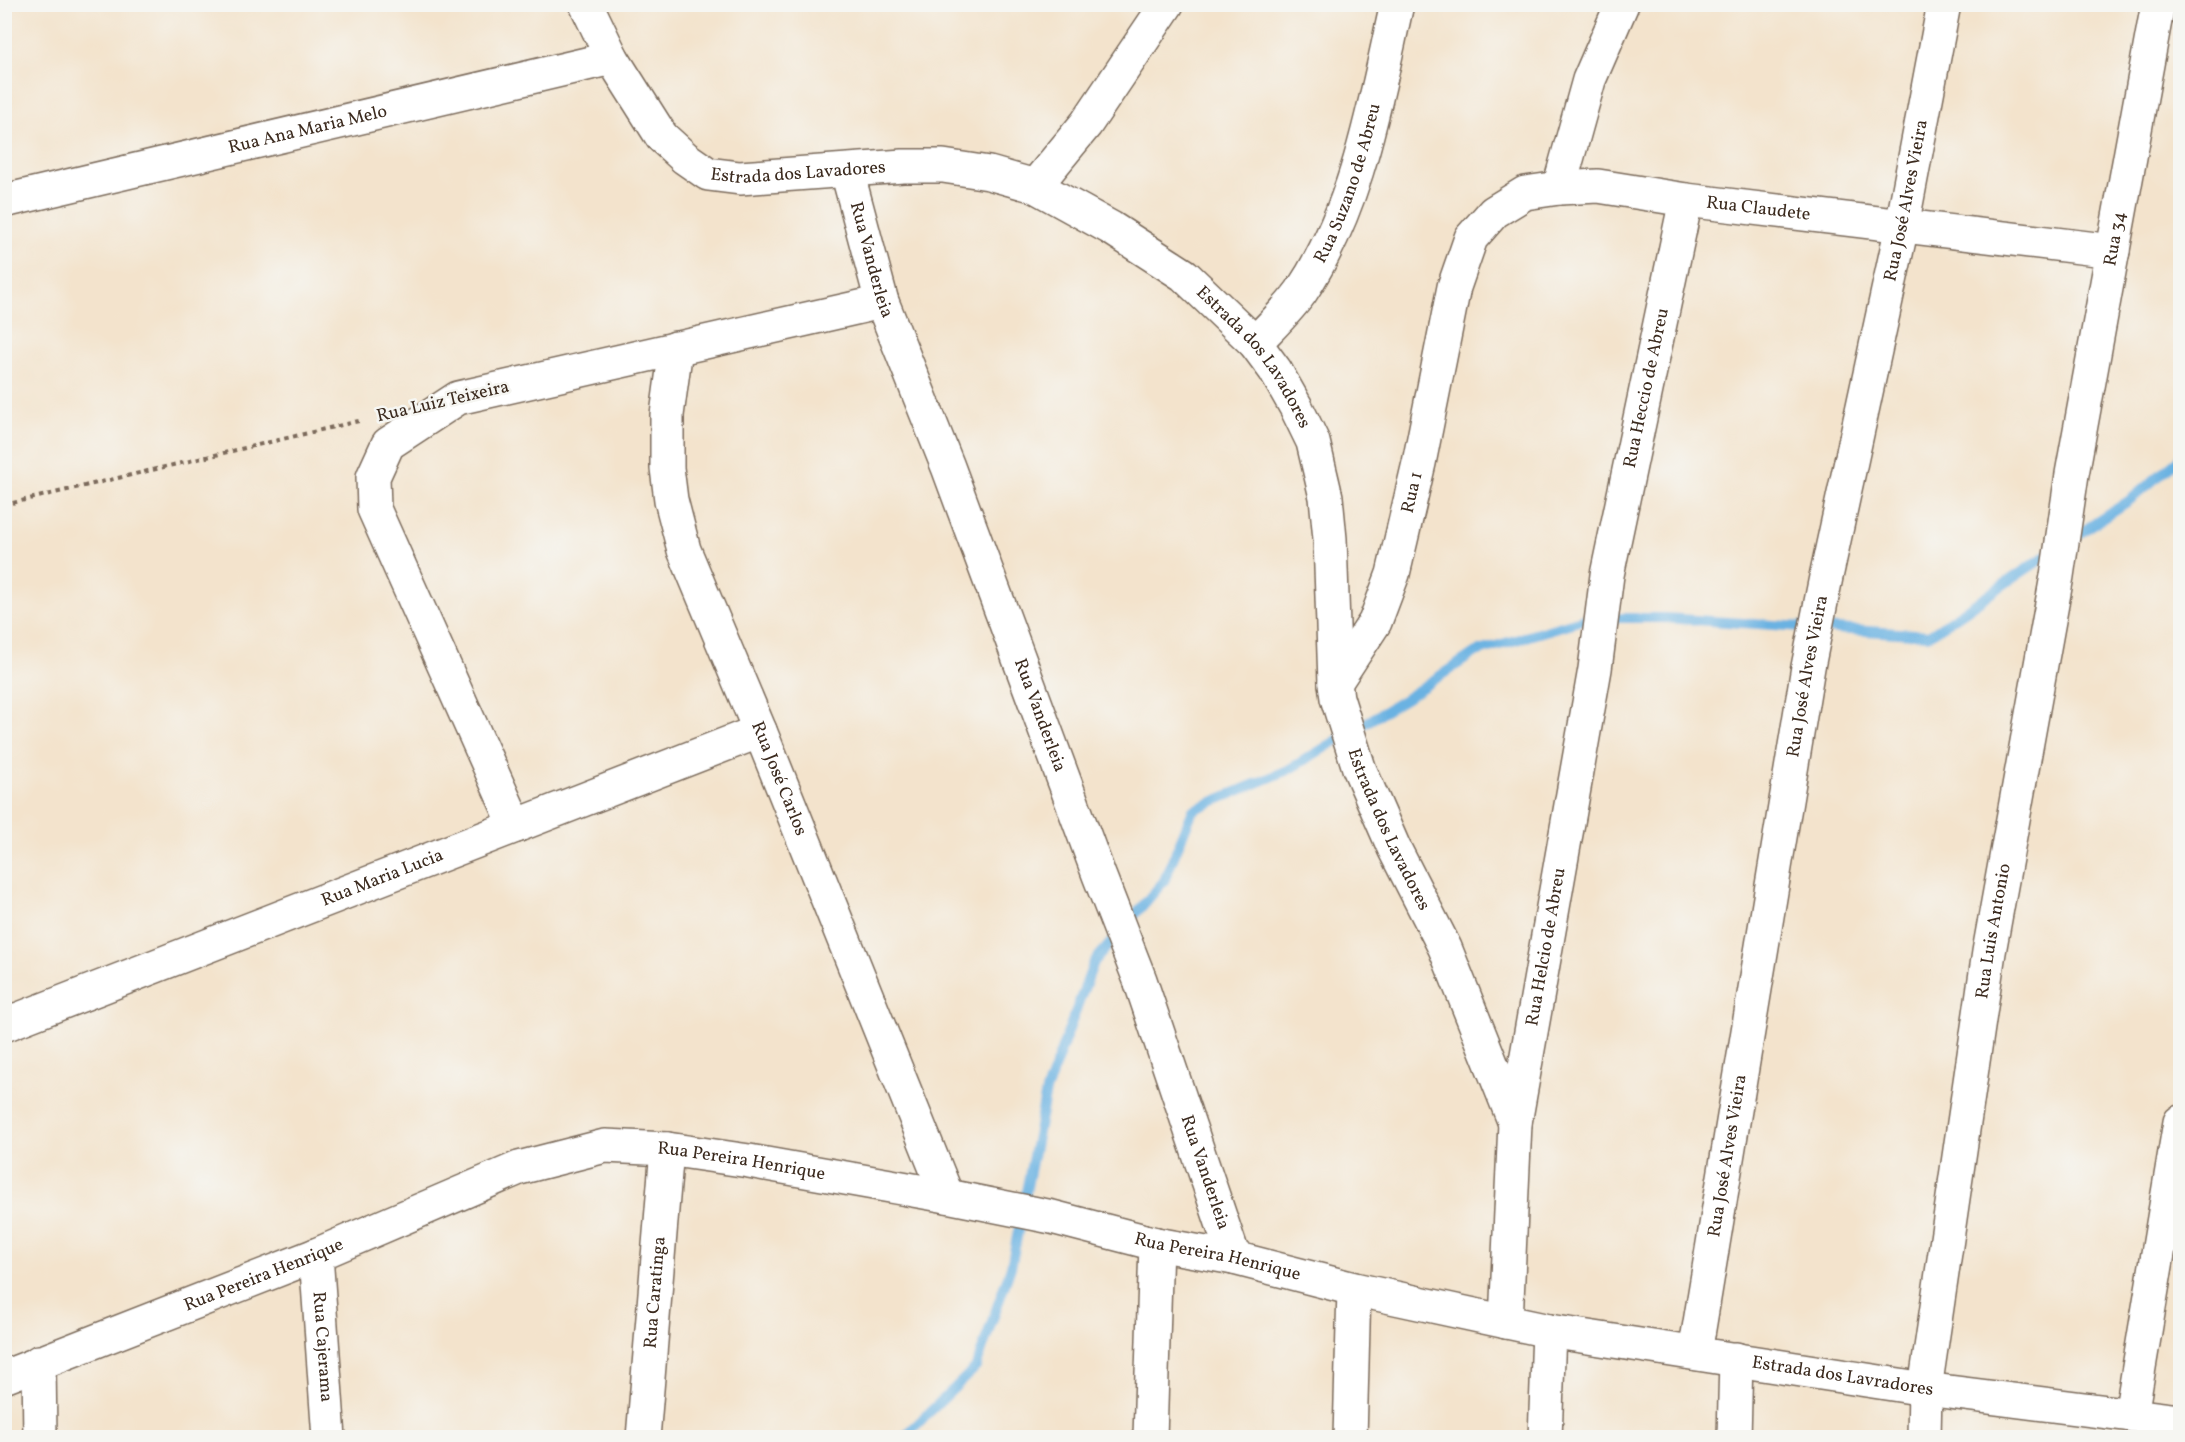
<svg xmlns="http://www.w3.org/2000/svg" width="2185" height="1442" font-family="Vollkorn,serif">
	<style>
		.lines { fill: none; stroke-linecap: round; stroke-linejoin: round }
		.stream { stroke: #6bb2e2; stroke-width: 10 }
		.minor-casing { stroke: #7b6b5b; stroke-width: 36 }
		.path { stroke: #7b6b5b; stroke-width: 4; stroke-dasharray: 4.5 4.5; stroke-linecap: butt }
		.minor { stroke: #fff; stroke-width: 33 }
		.labels { text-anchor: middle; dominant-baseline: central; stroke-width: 5; stroke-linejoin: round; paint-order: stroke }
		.street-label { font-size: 18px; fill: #3b2a1e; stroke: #f6f6f2 }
	</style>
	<rect width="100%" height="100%" fill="#f6f6f2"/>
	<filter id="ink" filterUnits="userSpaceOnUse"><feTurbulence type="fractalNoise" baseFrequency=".0167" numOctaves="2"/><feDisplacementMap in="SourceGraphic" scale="12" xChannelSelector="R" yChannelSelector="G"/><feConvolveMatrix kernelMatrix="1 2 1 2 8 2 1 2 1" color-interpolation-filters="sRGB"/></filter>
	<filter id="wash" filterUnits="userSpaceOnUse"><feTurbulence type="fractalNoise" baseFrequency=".008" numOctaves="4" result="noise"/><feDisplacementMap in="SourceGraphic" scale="24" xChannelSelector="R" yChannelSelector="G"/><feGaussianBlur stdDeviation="1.35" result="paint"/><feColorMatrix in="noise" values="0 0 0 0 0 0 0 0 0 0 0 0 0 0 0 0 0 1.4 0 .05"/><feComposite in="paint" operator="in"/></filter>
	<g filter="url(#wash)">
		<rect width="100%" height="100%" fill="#f3e3cc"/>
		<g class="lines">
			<path class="stream" d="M2068,541L2130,500L2180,458
				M903,1438L976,1367L1011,1267L1046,1091L1094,962L1164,881L1193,810L1288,770L1405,699L1476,652L1588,618H1664L1929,635L2053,551"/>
		</g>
	</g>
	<g filter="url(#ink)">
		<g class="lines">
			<defs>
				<g id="minor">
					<path id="s1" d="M586,4L612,58L662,137L685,158L708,174L740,178L903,166H943L989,173L1035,186L1111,228L1184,275L1255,343L1275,370L1296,407L1313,442L1326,497L1330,539L1335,683L1337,698L1359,768L1394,848L1445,948L1515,1123"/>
					<path id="s2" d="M847,171L882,302L948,467L1099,875L1140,980L1234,1258"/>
					<path d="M1035,186L1086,124L1167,4"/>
					<path d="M1559,188L1589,80L1622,4"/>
					<path id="s3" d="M4,201L612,58"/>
					<path id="s4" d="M1255,343C1270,327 1288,310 1301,292C1358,207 1375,102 1397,4"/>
					<path id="s5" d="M676,348L667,415V468L671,500L684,550L760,731L947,1196"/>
					<path id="s6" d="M1335,683L1375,622L1393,574L1419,463L1454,287L1471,238L1494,212L1525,193L1559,188L1598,186L1686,200L2113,251"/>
					<path d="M516,826L374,509L373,477L388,444L458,398L882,302"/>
					<path id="s7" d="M4,1025L760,731"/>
					<path id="s8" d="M316,1255L329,1438"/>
					<path id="s9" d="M1506,1322L1515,1123L1595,669L1607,575L1686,200"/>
					<path id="s10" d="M1695,1353L1808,667L1826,577L1902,226L1944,4"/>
					<path d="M39,1362L40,1438"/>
					<path id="s11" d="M4,1377L316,1255L519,1168L605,1146L667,1149L749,1161L947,1196L1052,1217L1156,1244L1234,1258L1354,1289L1549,1331L1925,1389L2180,1421"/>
					<path d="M2131,1415L2180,1122"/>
					<path id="s12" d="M643,1438L667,1149"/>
					<path d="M1150,1438L1156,1244"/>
					<path d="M1350,1438L1354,1289"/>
					<path d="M1545,1438L1549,1331"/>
					<path d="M1734,1438L1736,1359"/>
					<path id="s13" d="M1924,1438L1925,1389L1989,952L2057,576L2072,474L2158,4"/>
				</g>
			</defs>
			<use href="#minor" class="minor-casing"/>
			<path class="path" d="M4,505L363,420"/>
			<use href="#minor" class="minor"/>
		</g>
	</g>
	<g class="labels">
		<g class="street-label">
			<text stroke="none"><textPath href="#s3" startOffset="312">Rua Ana Maria Melo</textPath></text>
			<text stroke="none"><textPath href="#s1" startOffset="303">Estrada dos Lavadores</textPath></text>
			<text stroke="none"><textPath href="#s4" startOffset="188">Rua Suzano de Abreu</textPath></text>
			<text stroke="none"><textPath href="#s10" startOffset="1172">Rua José Alves Vieira</textPath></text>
			<text stroke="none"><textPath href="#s6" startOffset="776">Rua Claudete</textPath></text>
			<text stroke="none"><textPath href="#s13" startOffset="1215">Rua 34</textPath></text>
			<text stroke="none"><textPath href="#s2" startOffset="92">Rua Vanderleia</textPath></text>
			<text stroke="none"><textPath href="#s1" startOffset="825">Estrada dos Lavadores</textPath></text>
			<text stroke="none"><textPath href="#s9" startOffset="946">Rua Heccio de Abreu</textPath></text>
			<text transform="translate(443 402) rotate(-13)">Rua Luiz Teixeira</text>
			<text stroke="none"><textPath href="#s6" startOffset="208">Rua 1</textPath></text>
			<text stroke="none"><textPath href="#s10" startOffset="686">Rua José Alves Vieira</textPath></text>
			<text stroke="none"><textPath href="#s2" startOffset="578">Rua Vanderleia</textPath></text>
			<text stroke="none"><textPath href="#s5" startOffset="452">Rua José Carlos</textPath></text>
			<text stroke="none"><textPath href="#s1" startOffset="1329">Estrada dos Lavadores</textPath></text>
			<text stroke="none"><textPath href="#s7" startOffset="406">Rua Maria Lucia</textPath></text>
			<text stroke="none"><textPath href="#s13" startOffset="512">Rua Luis Antonio</textPath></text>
			<text stroke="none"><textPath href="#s9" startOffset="378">Rua Helcio de Abreu</textPath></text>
			<text stroke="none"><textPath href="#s10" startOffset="200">Rua José Alves Vieira</textPath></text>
			<text stroke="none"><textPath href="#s11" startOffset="782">Rua Pereira Henrique</textPath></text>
			<text stroke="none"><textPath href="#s2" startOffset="1064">Rua Vanderleia</textPath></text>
			<text stroke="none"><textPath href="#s11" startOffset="1268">Rua Pereira Henrique</textPath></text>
			<text stroke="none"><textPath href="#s11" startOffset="279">Rua Pereira Henrique</textPath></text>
			<text stroke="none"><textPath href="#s12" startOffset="146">Rua Caratinga</textPath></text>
			<text stroke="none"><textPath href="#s8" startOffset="92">Rua Cajerama</textPath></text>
			<text stroke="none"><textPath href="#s11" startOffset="1905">Estrada dos Lavradores</textPath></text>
		</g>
	</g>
	<rect width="2185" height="1442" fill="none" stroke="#f6f6f2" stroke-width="24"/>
</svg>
